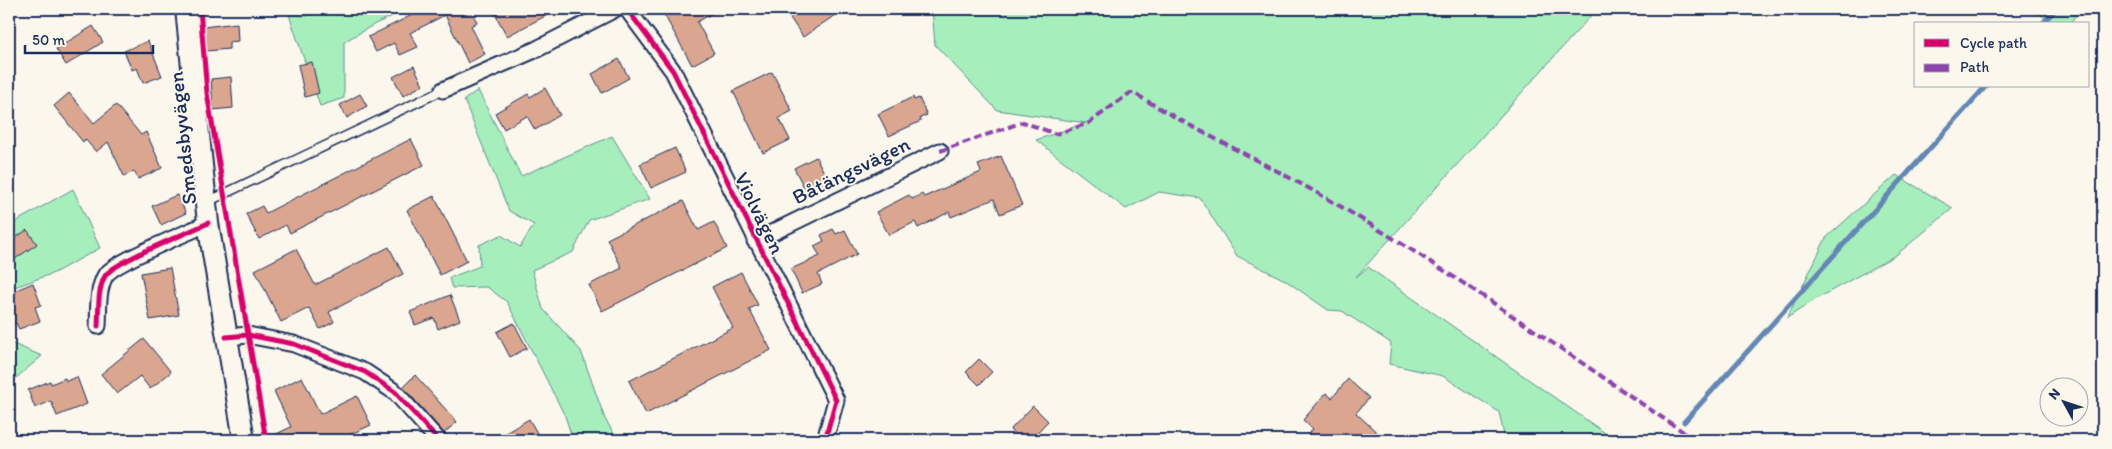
<svg xmlns="http://www.w3.org/2000/svg" width="2112" height="449" font-family="Itim,sans-serif">
	<style>
		.green { fill: #a6efbd; stroke: #608f8e }
		.lines { fill: none; stroke-linecap: round; stroke-linejoin: round }
		.stream { stroke: #6387b4; stroke-width: 5 }
		.building { fill: #dba690; stroke: #1b2f5e }
		.service-casing { stroke: #1b2f5e; stroke-width: 11 }
		.minor-casing { stroke: #1b2f5e; stroke-width: 19 }
		.secondary-casing { stroke: #1b2f5e; stroke-width: 24 }
		.service { stroke: #fbf7ec; stroke-width: 8 }
		.minor { stroke: #fbf7ec; stroke-width: 15 }
		.secondary { stroke: #fbf7ec; stroke-width: 20 }
		.quiet { stroke: #8e44ad; stroke-width: 4; stroke-dasharray: 8 4; stroke-linecap: butt }
		.cycleway-casing { stroke: #fbf7ec; stroke-width: 8 }
		.cycleway { stroke: #d6006c; stroke-width: 5 }
		.labels { text-anchor: middle; dominant-baseline: central; stroke-width: 4; stroke-linejoin: round; paint-order: stroke }
		.street-label { font-size: 21px; fill: #1b2f5e; stroke: #fbf7ec }
	</style>
	<rect width="100%" height="100%" fill="#fbf7ec"/>
	<filter id="ink" filterUnits="userSpaceOnUse"><feTurbulence type="fractalNoise" baseFrequency=".02" numOctaves="2"/><feDisplacementMap in="SourceGraphic" scale="10" xChannelSelector="R" yChannelSelector="G"/><feConvolveMatrix kernelMatrix="1 2 1 2 8 2 1 2 1" color-interpolation-filters="sRGB"/></filter>
	<g filter="url(#ink)">
		<path class="green" d="M315,9H408L375,24L344,42V98L320,106L289,15L307,16Z
			M932,9H1597L1355,278L1368,267L1615,440H1505L1499,412L1443,376L1389,364L1391,343L1342,311L1328,310L1285,280L1237,256L1200,198L1159,192L1126,209L1036,140L1086,123L997,110L935,45Z
			M2033,9H2081L2069,24H2053Z
			M478,90L521,176L612,136L650,199L589,220L573,252L532,270L543,309L581,351L605,419L618,440H573L565,416L507,302L487,287L452,288L449,278L480,266L479,245L501,235L520,247L534,225L509,211L464,100Z
			M1896,175L1953,208L1896,255L1816,299L1787,318L1826,238Z
			M73,189L100,248L54,273L9,289V228L17,221Z
			M9,339L11,343L42,356L9,384Z"/>
		<g class="lines">
			<path class="stream" d="M2042,24L2056,9
				M1684,422L1986,86"/>
		</g>
		<path class="building" d="M424,9H470L477,22L471,26L485,54L468,63L445,15L410,33L418,47L400,55L394,43L376,52L368,37Z
			M505,9H559L507,36L495,14Z
			M661,9H720L697,22L714,53L692,65Z
			M784,9H844L803,37Z
			M237,23L238,41L229,42V49L206,51L203,27Z
			M93,26L103,42L66,65L56,49Z
			M148,41L162,76L143,83L137,68L132,70L124,51Z
			M619,59L629,78L602,93L592,74Z
			M312,62L319,93L305,97L298,65Z
			M414,66L423,85L403,96L393,77Z
			M772,72L792,111L779,118L790,140L763,153L733,91Z
			M231,77L233,108L213,110L211,79Z
			M545,88L560,115L535,130L527,116L504,129L495,113L528,94L530,97Z
			M69,93L94,123L116,105L141,135L146,132L162,168L138,179L134,171L124,176L108,142L96,152L85,139L83,142L54,106Z
			M360,94L367,106L347,118L340,105Z
			M913,97L914,100L919,98L927,115L920,118L921,121L889,136L878,114Z
			M411,139L424,165L290,233L286,225L259,239L246,214L262,206L266,213Z
			M675,148L686,172L651,188L640,164Z
			M1001,156L1022,205L1000,214L994,199L951,217L949,212L918,228L915,222L889,235L876,212L909,195L912,199L922,194L924,197L981,172L978,165Z
			M816,157L830,184L808,195L794,168Z
			M177,195L186,213L161,225L152,206Z
			M434,196L467,261L440,275L407,210Z
			M683,201L698,230L714,222L727,248L602,311L589,285L622,268L607,239Z
			M833,229L836,234L845,230L857,254L818,274L822,284L802,293L791,269L820,256L814,246L824,241L821,235Z
			M27,230L37,244L9,263V242Z
			M389,247L403,274L329,312L334,322L320,329L309,308L281,322L255,270L296,249L315,285Z
			M170,268L179,315L150,320L141,273Z
			M741,272L758,305L749,309L771,350L646,414L629,381L733,328L712,287Z
			M33,283L41,305L35,307L40,321L19,329L16,323L9,326V293Z
			M450,295L460,320L438,329L434,318L415,325L410,312Z
			M514,323L527,348L510,357L497,332Z
			M144,339L171,372L150,389L140,376L117,394L101,374Z
			M979,359L992,372L979,385L966,372Z
			M415,375L457,422L444,433L403,387Z
			M77,377L87,404L57,416L51,401L35,408L28,390L50,381L51,384L65,378L66,381Z
			M302,377L320,414L357,396L371,425L338,440H264L291,427L274,391Z
			M1348,379L1369,398L1356,413L1385,440H1303L1313,429L1303,420L1326,393L1332,398Z
			M1033,406L1048,421L1030,440H1022L1010,430Z
			M529,419L541,440H494Z"/>
		<g class="lines">
			<defs>
				<path id="service" d="M207,202L443,90"/>
				<path id="minor" d="M627,9L673,71L836,400L825,440
					M443,90L537,49L615,9
					M755,241L940,151
					M98,326C99,310 97,291 105,276C113,262 190,232 208,223
					M226,337L248,335L294,344L365,372L395,392L438,440"/>
				<path id="secondary" d="M186,9L208,223L244,440"/>
			</defs>
			<use href="#service" class="service-casing"/>
			<use href="#minor" class="minor-casing"/>
			<use href="#secondary" class="secondary-casing"/>
			<use href="#service" class="service"/>
			<use href="#minor" class="minor"/>
			<use href="#secondary" class="secondary"/>
			<path class="quiet" d="M940,151L1023,122L1056,134L1089,123L1130,93H1134C1205,137 1282,170 1353,214C1469,283 1579,362 1691,437"/>
			<defs>
				<path id="cycleway" d="M200,9L207,93L266,440
					M627,9L673,71L836,400L825,440
					M98,326C99,310 97,291 105,276C113,262 190,232 208,223
					M226,337L248,335L294,344L365,372L395,392L438,440"/>
			</defs>
			<use href="#cycleway" class="cycleway-casing"/>
			<use href="#cycleway" class="cycleway"/>
		</g>
	</g>
	<g class="labels">
		<g class="street-label">
			<text transform="translate(182 138) rotate(-96)">Smedsbyvägen</text>
			<text transform="translate(851 170) rotate(-26)">Båtängsvägen</text>
			<text transform="translate(760 213) rotate(64)">Violvägen</text>
		</g>
	</g>
	<rect width="2112" height="449" fill="none" stroke="#fbf7ec" stroke-width="30"/>
	<rect x="15" y="15" width="2082" height="419" fill="none" stroke="#1b2f5e" stroke-width="2" filter="url(#ink)"/>
	<rect x="1914" y="22" width="175" height="65" fill="#fbf7ec" stroke="#a1a7b3"/>
	<rect x="1924" y="39" width="25" height="8" fill="#d6006c" stroke="#a1a7b3"/>
	<text x="1960" y="48" font-size="15" fill="#1b2f5e">Cycle path</text>
	<rect x="1924" y="64" width="25" height="8" fill="#8e44ad" stroke="#a1a7b3"/>
	<text x="1960" y="72" font-size="15" fill="#1b2f5e">Path</text>
	<g transform="translate(2064 402) rotate(310)"><circle r="24" fill="#fbf7ec" stroke="#a1a7b3"/>
	<path d="M0-4L9 19L0 12L-9 19Z" fill="#1b2f5e"/>
	<text y="-8" font-size="14" font-weight="bold" text-anchor="middle" fill="#1b2f5e">N</text>
	</g>
	<path d="M25 45v8h128v-8" fill="none" stroke="#1b2f5e" stroke-width="2.5"/>
	<text x="32" y="45" font-size="15" fill="#1b2f5e" stroke="#fbf7ec" stroke-width="4" paint-order="stroke">50 m</text>
</svg>
